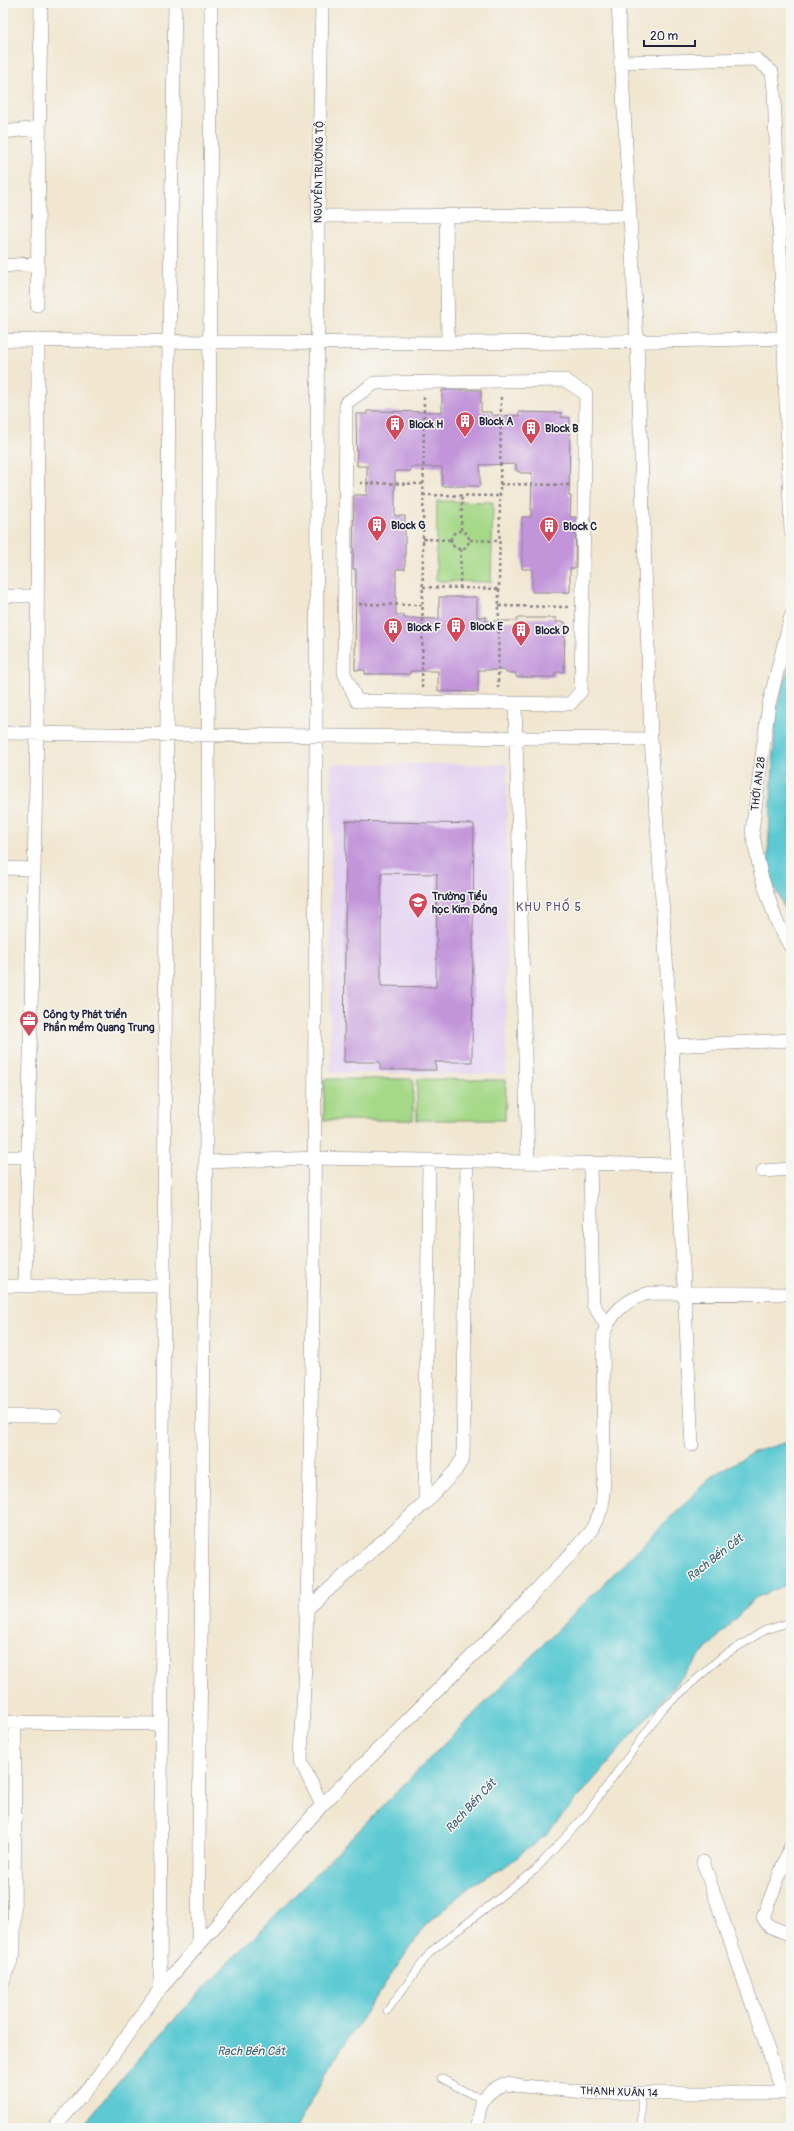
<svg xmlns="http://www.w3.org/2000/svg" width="794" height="2131" font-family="Pangolin,sans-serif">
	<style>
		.built { fill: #e4d3f2 }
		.green { fill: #a5d887; stroke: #647d61 }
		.water { fill: #5dcad3; stroke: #407687 }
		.building { fill: #c295da; fill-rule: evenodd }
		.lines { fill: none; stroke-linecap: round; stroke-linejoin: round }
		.service-casing { stroke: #8a8486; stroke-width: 8 }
		.minor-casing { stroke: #8a8486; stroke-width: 14 }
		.path { stroke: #8a8486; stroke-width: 2.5; stroke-dasharray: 3 3; stroke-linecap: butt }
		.service { stroke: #fff; stroke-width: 7 }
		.minor { stroke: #fff; stroke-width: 13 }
		.labels { text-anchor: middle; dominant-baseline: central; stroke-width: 3; stroke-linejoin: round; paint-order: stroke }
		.street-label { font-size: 11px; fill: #22223b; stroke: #f6f6f2 }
		.poi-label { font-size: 11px; font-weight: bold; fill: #22223b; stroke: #f6f6f2; text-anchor: start }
		.neighbourhood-label { font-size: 12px; letter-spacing: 1px; fill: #5a4a73; stroke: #f6f6f2 }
		.water-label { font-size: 12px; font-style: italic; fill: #375d70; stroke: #f6f6f2 }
	</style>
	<rect width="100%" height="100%" fill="#f6f6f2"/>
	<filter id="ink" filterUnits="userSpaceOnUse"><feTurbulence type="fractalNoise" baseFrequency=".025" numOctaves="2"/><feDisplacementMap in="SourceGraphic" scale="8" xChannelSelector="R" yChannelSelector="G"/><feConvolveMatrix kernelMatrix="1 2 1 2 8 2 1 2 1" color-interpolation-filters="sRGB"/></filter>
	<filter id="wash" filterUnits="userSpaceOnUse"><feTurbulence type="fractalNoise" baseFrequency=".012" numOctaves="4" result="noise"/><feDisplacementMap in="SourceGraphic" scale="16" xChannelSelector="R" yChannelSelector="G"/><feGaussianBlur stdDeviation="0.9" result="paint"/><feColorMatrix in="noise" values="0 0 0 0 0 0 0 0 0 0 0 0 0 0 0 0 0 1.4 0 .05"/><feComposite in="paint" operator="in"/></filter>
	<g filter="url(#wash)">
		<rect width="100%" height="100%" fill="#f1e7d1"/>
		<path class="built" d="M331,764H507L506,1074L330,1073Z"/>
		<path class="green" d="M437,501L493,502L491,582L436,581Z
			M324,1079H413V1120H324Z
			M417,1079L506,1080L505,1120H417Z"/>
		<path class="water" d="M791,660V762L788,779L791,794V921L767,872L776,711Z
			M791,1441V1583L755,1598L699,1657L546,1835L503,1868L472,1884L424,1927L341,2049L296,2128H81C152,2037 236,1956 316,1874C447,1740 579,1608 712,1476L754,1452Z"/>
		<g id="blocks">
			<path class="building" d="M442,390H481V412H491V415L519,416V412L562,413L561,417L570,418L569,496H571L570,517H576L575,568H570V592H532V569H522V517H531L532,473H521L516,470V464L480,465V486H442V467H411V471H395V516H405V569H396V615H404V618L439,619V597H477V617H486V621H517V618H556V622H565L564,672H555V677H516V673H506V670H478V692L438,691V671H410V674H365V670H355L356,569H353L354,495H367V466H357L356,414H367V411L442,412Z
				M346,821L474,824L472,1062H435L436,1070H380V1062H344ZM381,873L437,874L436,987L381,986Z"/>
		</g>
	</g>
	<g filter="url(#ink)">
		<use href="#blocks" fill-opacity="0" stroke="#8a8486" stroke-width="1"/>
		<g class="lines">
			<defs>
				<path id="service" d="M387,2011L431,1951L535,1870L584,1817L663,1709L720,1658L765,1630L791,1622
					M441,2078L472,2095L483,2097
					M641,2093V2128"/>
				<path id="minor" d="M322,3L318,216L314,1262L307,1609L301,1762L322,1805
					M618,3L637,342L651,739L672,1046L692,1445
					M620,62L756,59L772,72L774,90L791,532
					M3,132L38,128
					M318,216L630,215
					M446,216L448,342
					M3,266L38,263
					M37,305L41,3
					M3,340C263,342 523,346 783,338
					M565,380L586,394L581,691L570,704L357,701L344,673L346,403L375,383Z
					M3,596H37
					M791,616L769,704L752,831L761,875L776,920L791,948
					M515,704L528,1162
					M3,733L651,739
					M3,868L34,869
					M672,1046L791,1040
					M3,1157H28
					M206,1162L315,1158L678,1165
					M590,1164L593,1304L606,1325
					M763,1171L791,1169
					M3,1286H164
					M25,1286L37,733L38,340
					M3,1416H55
					M425,1503L429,1160
					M307,1609L425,1503L455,1471L463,1458L467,1161
					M3,1722L161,1724
					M791,1845L763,1917L769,1926L791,1935
					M703,1862L783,2093
					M198,1945C205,1298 212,650 211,3
					M3,1981L14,1953L15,1722
					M160,1989L169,342L175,3
					M54,2128L95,2080L160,1989L322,1805L483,1645L573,1552L592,1529L602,1508L604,1479L603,1337C609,1314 627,1298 650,1293L791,1294
					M477,2128C479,2104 481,2094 504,2084L595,2093H791"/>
			</defs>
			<use href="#service" class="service-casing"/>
			<use href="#minor" class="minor-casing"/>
			<path class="path" d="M360,483L424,484
				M500,484L570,485
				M423,495L500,496
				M461,530L462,495
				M451 540a9 9 0 1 1 18 0a9 9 0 1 1-18 0Z
				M423,539L451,540
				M470,540L500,541
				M423,587L499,589
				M460,588L461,549
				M359,604L423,605
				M499,606L569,607
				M422,688L424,397
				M498,688L501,395"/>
			<use href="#service" class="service"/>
			<use href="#minor" class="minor"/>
		</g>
	</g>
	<defs>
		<symbol id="building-pin" viewBox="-11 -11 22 30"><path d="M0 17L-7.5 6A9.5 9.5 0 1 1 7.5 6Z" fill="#d1495b" stroke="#f6f6f2"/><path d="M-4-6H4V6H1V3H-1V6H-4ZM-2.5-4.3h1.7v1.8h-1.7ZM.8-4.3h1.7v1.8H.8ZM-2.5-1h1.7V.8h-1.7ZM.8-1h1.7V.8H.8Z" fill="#fff"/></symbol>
		<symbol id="school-pin" viewBox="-11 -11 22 30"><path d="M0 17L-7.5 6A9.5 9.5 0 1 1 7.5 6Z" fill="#d1495b" stroke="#f6f6f2"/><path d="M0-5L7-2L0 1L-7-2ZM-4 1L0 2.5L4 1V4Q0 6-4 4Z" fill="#fff"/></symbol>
		<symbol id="office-pin" viewBox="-11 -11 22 30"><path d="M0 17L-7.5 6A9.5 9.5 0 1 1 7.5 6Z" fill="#d1495b" stroke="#f6f6f2"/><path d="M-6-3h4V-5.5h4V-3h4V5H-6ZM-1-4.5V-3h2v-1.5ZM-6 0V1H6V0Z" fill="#fff"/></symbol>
	</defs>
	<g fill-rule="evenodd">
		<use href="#building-pin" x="454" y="410" width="22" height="30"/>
		<use href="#building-pin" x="384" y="413" width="22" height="30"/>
		<use href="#building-pin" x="520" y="417" width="22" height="30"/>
		<use href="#building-pin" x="366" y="514" width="22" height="30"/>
		<use href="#building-pin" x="538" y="515" width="22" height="30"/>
		<use href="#building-pin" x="445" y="615" width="22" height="30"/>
		<use href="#building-pin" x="382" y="616" width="22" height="30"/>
		<use href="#building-pin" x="510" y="619" width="22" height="30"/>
		<use href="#school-pin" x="407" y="891" width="22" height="30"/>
		<use href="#office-pin" x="18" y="1009" width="22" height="30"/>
	</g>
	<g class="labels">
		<g class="street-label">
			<text transform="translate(319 172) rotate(-89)">NGUYỄN TRƯỜNG TỘ</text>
			<text transform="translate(758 784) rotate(-83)">THỚI AN 28</text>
			<text transform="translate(619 2092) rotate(2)">THẠNH XUÂN 14</text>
		</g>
		<g class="poi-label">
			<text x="479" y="421">Block A</text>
			<text x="409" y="424">Block H</text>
			<text x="545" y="428">Block B</text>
			<text x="391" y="525">Block G</text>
			<text x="563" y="526">Block C</text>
			<text x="470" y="626">Block E</text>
			<text x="407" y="627">Block F</text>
			<text x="535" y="630">Block D</text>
			<text x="432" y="896">Trường Tiểu<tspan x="432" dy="13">học Kim Đồng</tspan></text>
			<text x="43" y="1014">Công ty Phát triển<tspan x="43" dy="13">Phần mềm Quang Trung</tspan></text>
		</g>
		<g class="neighbourhood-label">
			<text x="549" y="907">KHU PHỐ 5</text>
		</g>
		<g class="water-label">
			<text transform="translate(715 1558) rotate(-38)">Rạch Bến Cát</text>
			<text transform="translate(471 1806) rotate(-47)">Rạch Bến Cát</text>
			<text x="251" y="2051">Rạch Bến Cát</text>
		</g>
	</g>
	<rect width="794" height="2131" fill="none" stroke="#f6f6f2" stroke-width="16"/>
	<path d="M644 40v6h51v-6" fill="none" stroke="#22223b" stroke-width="2"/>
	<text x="650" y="40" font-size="12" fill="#22223b" stroke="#f6f6f2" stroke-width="3" paint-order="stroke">20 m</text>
</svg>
